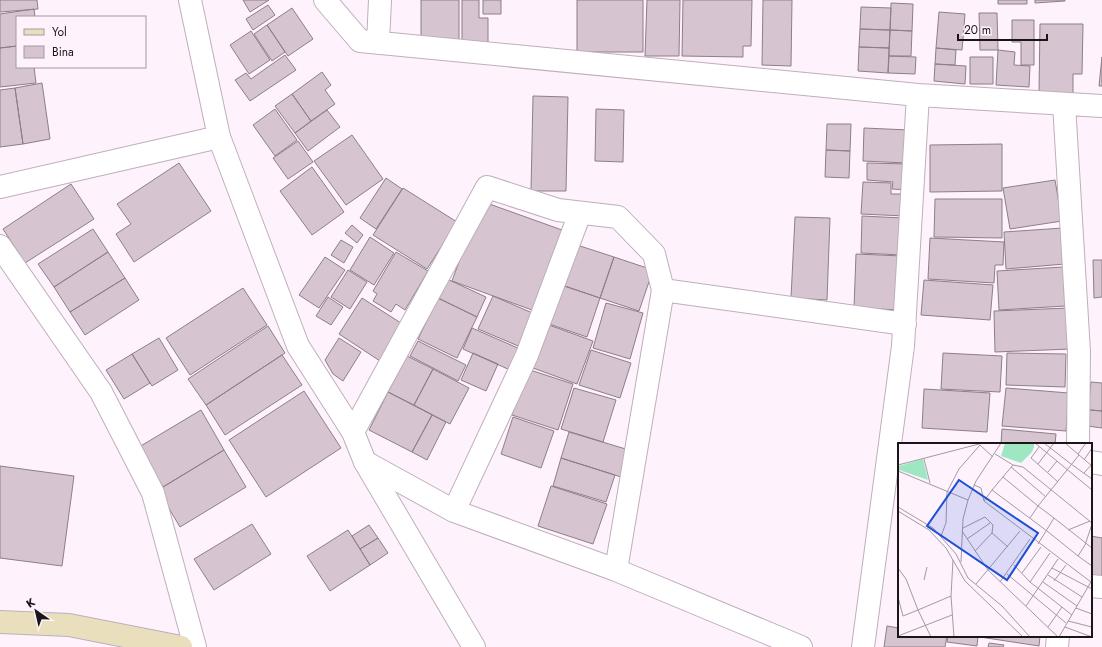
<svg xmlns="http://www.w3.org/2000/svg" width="1102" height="647" font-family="Jost,sans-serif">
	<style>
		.building { fill: #d6c5d1; stroke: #8e7e89 }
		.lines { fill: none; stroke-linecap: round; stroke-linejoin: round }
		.minor-casing { stroke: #beafbc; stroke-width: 24 }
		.tertiary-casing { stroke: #beafbc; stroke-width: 24 }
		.secondary-casing { stroke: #beafbc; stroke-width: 24 }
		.minor { stroke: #fff; stroke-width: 22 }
		.tertiary { stroke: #fff; stroke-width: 22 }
		.secondary { stroke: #e9dfbd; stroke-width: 22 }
		.inset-road { fill: none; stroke: #a39aa2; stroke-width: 1 }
		.view { fill: #1d4ed8; fill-opacity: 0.15; stroke: #1d4ed8; stroke-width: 2 }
		.inset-edge { fill: none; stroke: #1a1519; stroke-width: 2 }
	</style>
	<rect width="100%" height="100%" fill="#fef2fd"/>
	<path class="building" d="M0,0H37L38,9L0,12Z
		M243,0H269L250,12Z
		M421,0H459V42H421Z
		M462,0H479V18H488V44H462Z
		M483,0H501V14H483Z
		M577,0H643V52H577Z
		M647,0H680L679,56H645Z
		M683,0H752L751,46H743V57L682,56Z
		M763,0H792L791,66L762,65Z
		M998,0H1027V4H998Z
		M1035,0H1065V1L1035,3Z
		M891,3L913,4L912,31L890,30Z
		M268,5L275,15L253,30L246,19Z
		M861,7L891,8L890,30L860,29Z
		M292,8L313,39L288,56L267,25Z
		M34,9L35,17H17V46L0,48V14Z
		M939,12L965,14L962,50L936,48Z
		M979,13H997L998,50H980Z
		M1012,20H1034V65H1021V42H1012Z
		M1040,24H1083L1082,74H1073V94L1039,93Z
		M267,25L285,52L272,61L254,34Z
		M860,29L890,30L889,48L859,47Z
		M890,30L912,31L911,56H889Z
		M251,31L270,60L249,74L230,45Z
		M17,46V67H34L36,83L0,87V48Z
		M859,47L889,48L888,73L858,71Z
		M936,48L956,50L955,65L935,64Z
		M998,50L1015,52L1014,65L1030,66L1029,87L996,85Z
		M285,55L296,70L250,101L235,80L246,73L251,79Z
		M889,56L916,57L915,74L888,73Z
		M970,57H993V84H970Z
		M1102,57V86H1099Z
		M935,64L966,66L965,84L934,81Z
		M322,72L331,85L325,90L335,104L311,121L292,94Z
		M42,83L50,139L23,144L15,88Z
		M15,88L23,144L0,147V90Z
		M292,94L311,121L295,133L275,106Z
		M533,96L568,97L566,191H531Z
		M275,109L297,140L275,156L253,125Z
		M596,109L624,110L623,162L595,161Z
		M327,110L340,127L308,151L295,133Z
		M827,124H851L850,151L826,150Z
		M864,128L909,130L907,163L863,161Z
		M352,135L383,179L346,205L314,161Z
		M298,141L313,162L288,179L273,158Z
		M1002,144V191L930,192V145Z
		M826,150L850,151L849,178L825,177Z
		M179,163L211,211L134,262L116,234L131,224L117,204Z
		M867,163L910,164L909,190L892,189L893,182L867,180Z
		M312,167L344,212L312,235L280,191Z
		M386,178L402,189L376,229L360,218Z
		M1055,180L1062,221L1010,229L1003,188Z
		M863,182L891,183V194H905V216L861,214Z
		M71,184L94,219L25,263L3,229Z
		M403,188L457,222L427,269L373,235Z
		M935,199H1002V238L934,237Z
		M481,201L562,230L532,310L452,281Z
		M862,216L903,218L902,255L861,253Z
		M795,217L830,218L827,300L791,298Z
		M352,225L363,235L357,243L345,233Z
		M1063,228L1065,264L1006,269L1004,232Z
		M93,229L108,252L54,287L38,264Z
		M370,237L394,253L374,285L350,270Z
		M930,238L1004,242L1003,265H995L994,283L928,279Z
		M341,240L353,247L344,263L331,255Z
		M577,245L614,257L600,298L564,286Z
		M108,252L125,278L70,312L54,287Z
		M396,252L428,271L405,310L396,304L391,312L373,301L377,294L373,291Z
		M856,254L902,256L900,310L854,308Z
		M325,257L345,270L319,308L299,295Z
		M614,257L653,270L639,311L600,298Z
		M1093,260H1102V297L1094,298Z
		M1063,267L1065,306L999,310L997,271Z
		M348,270L367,282L350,309L331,297Z
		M125,278L139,300L85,335L70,312Z
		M447,279L486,297L477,317L438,298Z
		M924,280L993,285L990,320L921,315Z
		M559,284L600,298L587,337L546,323Z
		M243,288L267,325L190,375L166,338Z
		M493,296L537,315L523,348L478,329Z
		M328,297L343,307L331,325L316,316Z
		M362,298L404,325L380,361L339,334Z
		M438,298L477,317L457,358L418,339Z
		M606,303L643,313L630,359L593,348Z
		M1069,308L1071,349L995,352L994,311Z
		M549,325L593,341L577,384L533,368Z
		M268,326L285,353L206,405L188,379Z
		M472,328L520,349L510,370L463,349Z
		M159,338L178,370L152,386L132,354Z
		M339,338L361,352L343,381L333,374L325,360Z
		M418,341L466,365L458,381L410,356Z
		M591,350L631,363L620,398L579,385Z
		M473,353L498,364L486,391L461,380Z
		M943,353L1002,356L1000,392L941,389Z
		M1007,353L1066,354L1065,387L1006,385Z
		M132,354L150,383L124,399L106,370Z
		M282,355L302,385L225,435L206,405Z
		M407,356L433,369L414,405L388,392Z
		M433,369L469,388L450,424L414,405Z
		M527,369L573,384L558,430L512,415Z
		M1091,382L1102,383V411L1088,410Z
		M574,388L616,400L603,442L561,429Z
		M1006,388L1069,393L1066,431L1002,426Z
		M924,389L990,393L987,432L922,428Z
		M304,391L341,448L266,497L229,440Z
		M388,392L432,415L412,452L369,430Z
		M1081,409L1102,411V428L1080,425Z
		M201,410L224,450L163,487L139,447Z
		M432,415L446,422L427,460L412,452Z
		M513,417L554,431L541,468L501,454Z
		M1002,429L1056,434L1055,444H1001Z
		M569,432L629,450L621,477L561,458Z
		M224,450L246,487L180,527L158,490Z
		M561,458L615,475L606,502L553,486Z
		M0,466L74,476L62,566L0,558Z
		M551,486L607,504L593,544L538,526Z
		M252,524L271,554L214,590L194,559Z
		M369,525L378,538L360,549L352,536Z
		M348,530L370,565L330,591L307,556Z
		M1091,536L1102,538V576L1091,575Z
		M378,538L388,553L370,565L360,549Z
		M887,626L899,628V636H947L945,647H884Z
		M948,636H978L977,646L947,642Z
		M980,636H1040L1039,646L980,637Z
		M989,643L1004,645L1003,647H988Z"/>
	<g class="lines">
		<defs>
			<path id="minor" d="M325,0L360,41L918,95L1102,106
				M378,43L380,0
				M1064,104L1079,352L1078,444
				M0,187L219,137
				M0,246L101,392L153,493L195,647
				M663,290L905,324
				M353,432L487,187L558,210L618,217L654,254L663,290L616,570
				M365,462L454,511L616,570L801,647
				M1091,462L1102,464
				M454,511L527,355L580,213
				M1091,586L1102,587
				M863,647L903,346L918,95
				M1057,647L1058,636"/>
			<path id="tertiary" d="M190,0L219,137L298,346L353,432L365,462L474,647"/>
			<path id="secondary" d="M0,622L69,625L181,647"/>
		</defs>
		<use href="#minor" class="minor-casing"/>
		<use href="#tertiary" class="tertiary-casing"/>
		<use href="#secondary" class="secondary-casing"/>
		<use href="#minor" class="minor"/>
		<use href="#tertiary" class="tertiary"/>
		<use href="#secondary" class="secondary"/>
	</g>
	<g transform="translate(898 443)">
		<rect width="194" height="194" fill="#fef2fd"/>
		<path d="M107,0H136V4L134,9L123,20L103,13ZM25,16L30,37L1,27V23Z" fill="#9fe7c3"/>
		<path class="inset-road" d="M137,0L194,47M146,0L173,21M167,0L194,23M82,2L95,14M141,4L133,15L160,39M97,11L115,22L125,24L194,80M180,11L188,0M26,16L32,40M186,17L194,5M140,21L156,0M173,21L194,36M0,22L85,0M115,22L94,47L149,88M113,24L148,54M0,28L70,57M150,29L159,18M186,30L194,21M105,34L140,63L132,75M76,42L83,45L86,58L193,139M86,58L94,47M0,64L35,85L58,111L70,135L104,163L132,194M0,68L31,87L48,105L67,138L125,194M156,75L194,105M194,81L187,102L180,113L194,123M65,85L87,74L95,82L94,90L77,108M170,87L192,78M64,88L90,127L160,194M149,88L180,113M94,90L110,104M43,93L48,80L49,49L61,26L82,2M69,96L92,80M140,101L156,75L140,63L181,12M55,117L53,153L56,194M63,119L65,76L70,57L78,38L103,0M116,122L132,139L174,172M0,125L8,136L20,167L53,153M154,125L194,146M124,130L143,104M109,131L168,180M150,132L184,154M26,137L29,124M156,138L168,122M102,139L132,96M132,139L152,110M145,139L179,163M78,141L122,88M0,154L5,173L20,167L33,194M128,163L160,116M178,165L194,171M170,178L194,184M150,184L164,164M167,184L194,194M0,193L54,172M161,194L194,137"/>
		<path class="view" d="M61,37L140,90L109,137L29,83Z"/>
		<rect width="194" height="194" class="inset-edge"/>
	</g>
	<rect x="16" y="16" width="130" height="52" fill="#fef2fd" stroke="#a39aa2"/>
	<rect x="24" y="29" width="20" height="6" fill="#e9dfbd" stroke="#a39aa2"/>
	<text x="52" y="36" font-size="12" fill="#1a1519">Yol</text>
	<rect x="24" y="46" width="20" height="12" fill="#d6c5d1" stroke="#a39aa2"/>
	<text x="52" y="56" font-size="12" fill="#1a1519">Bina</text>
	<g transform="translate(36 611) rotate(326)" stroke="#fef2fd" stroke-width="3" paint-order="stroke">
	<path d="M0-3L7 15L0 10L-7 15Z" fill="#1a1519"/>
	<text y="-6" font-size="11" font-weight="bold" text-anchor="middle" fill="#1a1519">K</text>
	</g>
	<path d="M958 34v6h89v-6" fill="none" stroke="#1a1519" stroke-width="2"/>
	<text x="964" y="34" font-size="12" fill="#1a1519" stroke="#fef2fd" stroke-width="3" paint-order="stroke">20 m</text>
</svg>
